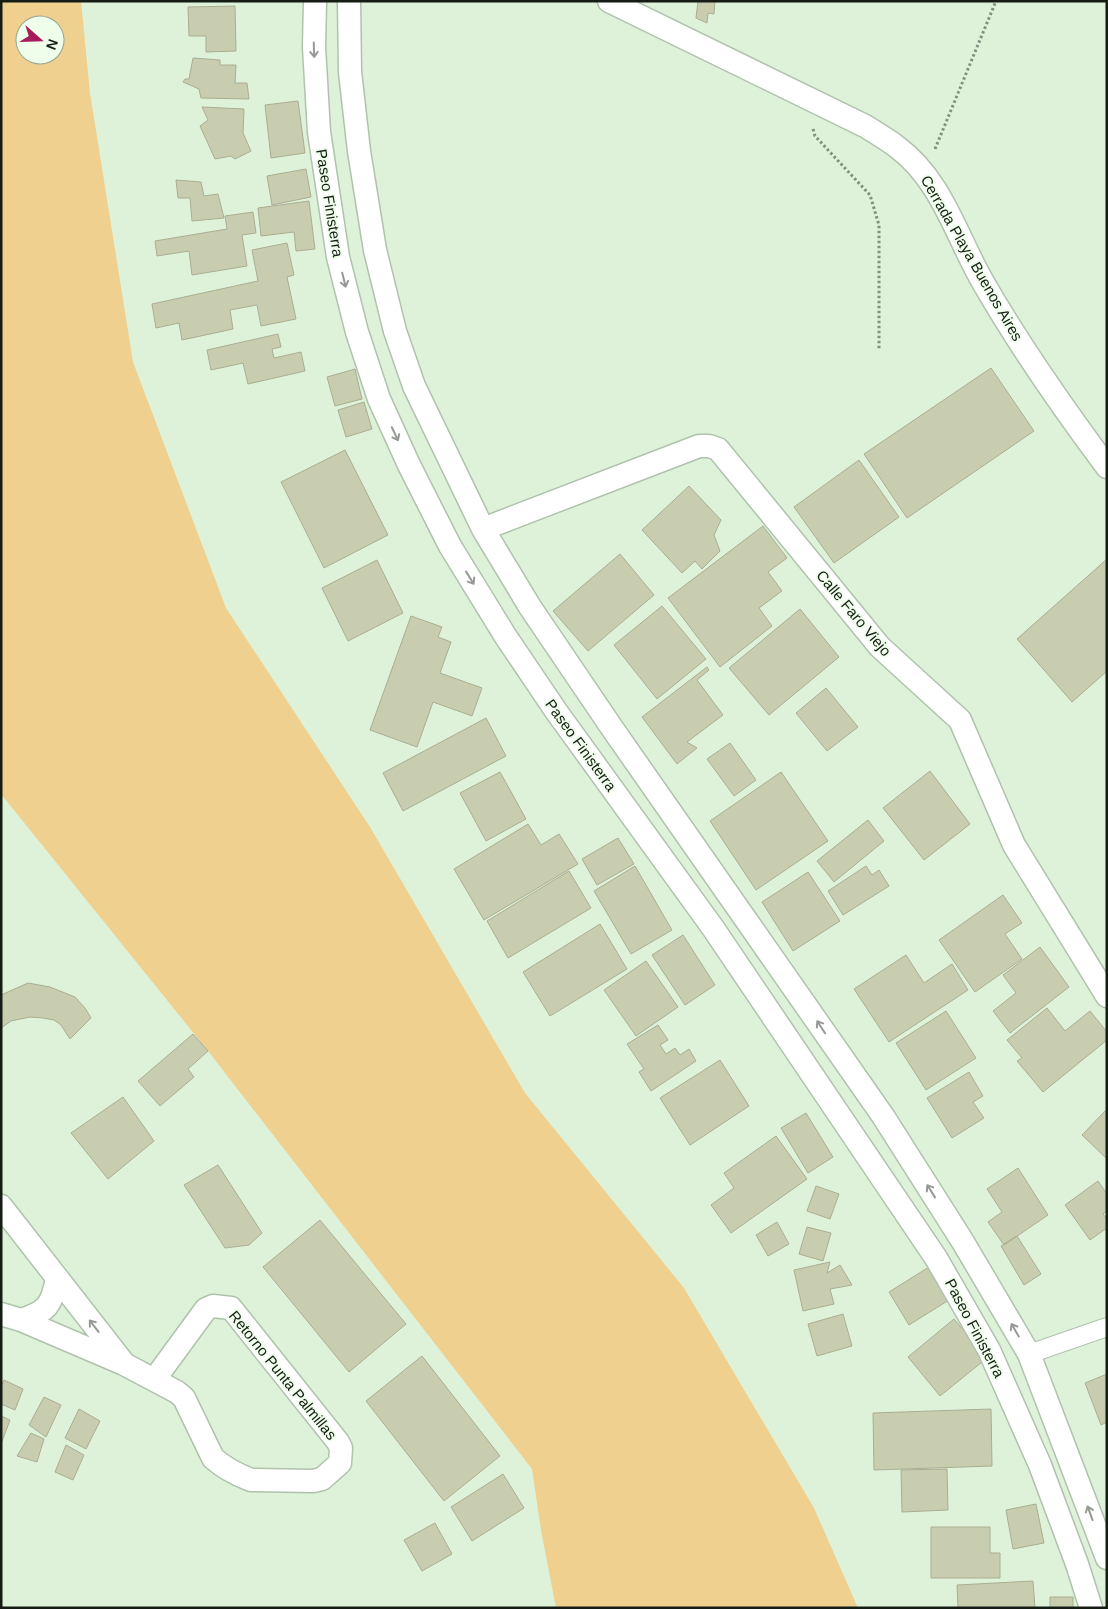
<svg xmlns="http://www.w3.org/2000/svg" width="1108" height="1609" font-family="Helvetica,sans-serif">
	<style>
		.green { fill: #efd08e; fill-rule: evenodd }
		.building { fill: #c9cdb0; stroke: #aaad92 }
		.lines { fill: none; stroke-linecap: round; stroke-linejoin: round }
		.pedestrian-casing { stroke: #afc3ac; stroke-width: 20 }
		.minor-casing { stroke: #afc3ac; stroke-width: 25 }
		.path { stroke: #818f7e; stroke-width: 3; stroke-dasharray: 2.5 2.5; stroke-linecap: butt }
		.pedestrian { stroke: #fff; stroke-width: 18 }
		.minor { stroke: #fff; stroke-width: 22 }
		.oneway { stroke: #969995 }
		.labels { text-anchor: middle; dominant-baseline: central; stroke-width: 4; stroke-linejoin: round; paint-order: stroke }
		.street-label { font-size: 15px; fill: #151c13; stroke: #eefeeb }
	</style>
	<rect width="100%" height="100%" fill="#def2da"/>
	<path class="green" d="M1,1H81L90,93L133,362L226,608L370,827L525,1093L684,1288L814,1508L858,1608H556L541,1530L532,1469L208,1051L1,794ZM25,25H55V55H25Z"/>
	<path class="building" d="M698,1H715L714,14L708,13L707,23L696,18Z
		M235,6L236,51L206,52V36H189L188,7Z
		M193,58L220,60V65H236L235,83H247L249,99L201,98L199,89L183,82L185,79H189Z
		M298,101L305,153L271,158L265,105Z
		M202,107L244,109L243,133L251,151L235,159L231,156L215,159L200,126L208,120Z
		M306,169L311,197L272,205L267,176Z
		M176,180L201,182L204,196L218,194L224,218L192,221L190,198H178Z
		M309,201L315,249L296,251L294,232L261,236L258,208Z
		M253,212L256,233L242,235L247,266L192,275L189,251L157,256L155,241L227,229L225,216Z
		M287,243L294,275L287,277L296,319L261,326L257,305L230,310L233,329L182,340L179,323L156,328L152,304L258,281L252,250Z
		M278,334L281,347L272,349L274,358L301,352L305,371L248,384L243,363L211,370L207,350Z
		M991,368L1034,431L907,518L864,454Z
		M355,369L362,399L335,406L327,377Z
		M364,402L372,429L346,437L338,410Z
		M345,450L388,535L324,568L281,482Z
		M859,460L899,517L834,563L794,507Z
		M689,486L721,520L714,535L720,551L702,569L695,561L682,573L642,530Z
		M763,526L787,558L768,572L782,591L759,608L772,626L720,667L668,598Z
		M620,554L654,595L588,651L553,611Z
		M1107,559V671L1072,702L1017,639Z
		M377,560L403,613L348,641L322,588Z
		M662,606L706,659L657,699L614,645Z
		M800,609L839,657L769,715L729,668Z
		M411,616L442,627L438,637L451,642L440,673L482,688L472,716L433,702L417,747L370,730Z
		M707,667L709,670L697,680L723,715L687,742L697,748L677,764L642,717Z
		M826,688L858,727L827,751L796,713Z
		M486,718L506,756L403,811L383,773Z
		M730,743L756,780L734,796L707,759Z
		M930,771L970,824L924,860L883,808Z
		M500,772L526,819L486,841L460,793Z
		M781,772L828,841L756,890L710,821Z
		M868,820L884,841L834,882L817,861Z
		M528,824L541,845L559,834L578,864L484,920L454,869Z
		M618,838L634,864L597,885L582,859Z
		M635,866L672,930L631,954L594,891Z
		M866,866L872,875L879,870L889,886L843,915L828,891Z
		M569,871L591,908L508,958L487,921Z
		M808,872L840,921L793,951L762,902Z
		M1003,895L1022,923L1005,934L1022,959L975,992L939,940Z
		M600,924L627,969L550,1016L523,972Z
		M683,935L715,985L685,1005L652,955Z
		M1040,947L1069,987L1010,1033L993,1011L1016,993L1003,975Z
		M906,955L924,983L952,964L968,990L889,1042L854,989Z
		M646,961L678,1007L636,1036L604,990Z
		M28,983L50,987L75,997L85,1008L91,1018L70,1039L61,1025L54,1020L43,1018L30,1017L11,1021L1,1028V995Z
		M1047,1008L1065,1031L1090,1011L1107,1032V1040L1043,1092L1017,1061L1022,1058L1007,1040Z
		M946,1011L976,1058L926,1090L896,1043Z
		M658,1025L668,1040L660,1045L666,1054L675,1048L680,1055L689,1049L696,1061L651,1091L639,1072L644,1069L627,1044Z
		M193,1034L208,1051L188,1069L194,1077L160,1106L138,1081Z
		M720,1060L749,1106L690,1145L660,1098Z
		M969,1072L983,1096L973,1102L984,1118L952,1138L927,1098Z
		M123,1097L154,1141L108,1179L71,1133Z
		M1107,1109V1159L1082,1135Z
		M806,1113L833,1157L808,1173L781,1128Z
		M776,1136L807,1179L731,1233L711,1205L734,1188L724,1173Z
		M218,1165L262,1233L249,1245L225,1248L184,1185Z
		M1018,1168L1048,1215L1004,1245L988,1222L1002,1212L987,1189Z
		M1098,1181L1107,1194V1211L1103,1214L1107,1219V1228L1090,1240L1065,1205Z
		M816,1186L839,1194L830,1219L807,1211Z
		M320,1220L406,1324L349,1372L263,1267Z
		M777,1222L789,1244L768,1256L756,1235Z
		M807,1227L831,1233L823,1261L799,1254Z
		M1017,1236L1041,1274L1024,1285L1001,1246Z
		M830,1262L827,1273L840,1265L852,1285L830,1289L834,1304L803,1311L794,1270Z
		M929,1267L949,1300L909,1325L889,1292Z
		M843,1314L852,1346L817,1356L808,1324Z
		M954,1319L987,1358L940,1396L908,1357Z
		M422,1356L500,1456L444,1501L366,1401Z
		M1107,1374V1422L1101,1425L1085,1383Z
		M4,1380L23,1389L15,1410L1,1404V1387Z
		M44,1397L61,1405L46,1437L29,1425Z
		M79,1409L100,1421L86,1449L65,1438Z
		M991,1409L992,1466L874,1470L873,1413Z
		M1,1416L10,1420L1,1444Z
		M31,1433L44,1439L37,1462L17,1456Z
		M66,1445L84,1455L73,1480L55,1472Z
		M947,1469L948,1510L902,1512L901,1470Z
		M503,1474L524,1508L472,1541L451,1507Z
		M1036,1504L1044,1543L1013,1549L1006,1510Z
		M435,1523L452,1554L422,1571L404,1540Z
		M931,1527H990V1553H1000V1578H931Z
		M1033,1581L1035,1608H958L957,1585Z
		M1050,1597H1073V1608H1050Z"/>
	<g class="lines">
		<defs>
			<path id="pedestrian" d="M1029,1354L1107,1327"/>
			<path id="minor" d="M315,1L314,47L319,132L338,257L357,332L379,399L409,465L450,546L506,637L556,711L713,928L936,1258L989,1350L1040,1465L1077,1564L1091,1608
				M349,1L350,72L359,151L375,250L395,331L414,386L483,529L530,607L612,728L883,1116L963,1242L1029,1354L1107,1558
				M609,1L865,126C876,133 887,139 897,147C942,180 957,238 984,284C1021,348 1063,408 1107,467
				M483,529L699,446H709L718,449L880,647L960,720L1014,845L1107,996
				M1,1206L122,1361
				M1,1314L21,1320L124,1364L177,1392L184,1398L213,1458C224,1468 238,1475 251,1480L313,1481L322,1479L340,1463L341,1448L338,1442L231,1308L213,1306L206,1309L154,1380
				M21,1320C47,1312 52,1305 57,1278"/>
		</defs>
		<use href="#pedestrian" class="pedestrian-casing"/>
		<use href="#minor" class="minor-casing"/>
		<path class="path" d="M813,129L815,136L870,195L879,225V350
			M935,149L996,1"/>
		<use href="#pedestrian" class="pedestrian"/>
		<use href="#minor" class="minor"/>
	</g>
	<defs><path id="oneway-shaft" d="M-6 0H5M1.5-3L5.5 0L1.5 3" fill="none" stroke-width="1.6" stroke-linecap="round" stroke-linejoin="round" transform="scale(1.25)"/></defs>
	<g class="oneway">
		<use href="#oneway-shaft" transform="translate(314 50) rotate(88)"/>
		<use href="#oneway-shaft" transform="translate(344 280) rotate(76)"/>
		<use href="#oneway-shaft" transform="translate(395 434) rotate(65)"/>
		<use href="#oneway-shaft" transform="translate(470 578) rotate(58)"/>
		<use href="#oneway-shaft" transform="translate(821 1027) rotate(-123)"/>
		<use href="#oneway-shaft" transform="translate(931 1191) rotate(-122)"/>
		<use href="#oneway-shaft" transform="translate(94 1326) rotate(-128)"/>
		<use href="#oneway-shaft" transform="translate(1015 1330) rotate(-120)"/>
		<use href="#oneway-shaft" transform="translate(1090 1513) rotate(-110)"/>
	</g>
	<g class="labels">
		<g class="street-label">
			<text transform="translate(330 203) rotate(81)">Paseo Finisterra</text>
			<text transform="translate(972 258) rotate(60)">Cerrada Playa Buenos Aires</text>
			<text transform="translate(854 613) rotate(50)">Calle Faro Viejo</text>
			<text transform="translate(581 745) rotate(54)">Paseo Finisterra</text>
			<text transform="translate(975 1328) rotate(62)">Paseo Finisterra</text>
			<text transform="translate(283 1375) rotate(51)">Retorno Punta Palmillas</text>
		</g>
	</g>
	<rect width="1108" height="1609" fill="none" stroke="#151c13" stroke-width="5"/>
	<g transform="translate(40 40) rotate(110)"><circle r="24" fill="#eefeeb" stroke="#97a495"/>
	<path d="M0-4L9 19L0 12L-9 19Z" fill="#a81b5b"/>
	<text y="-8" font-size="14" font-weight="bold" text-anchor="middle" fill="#151c13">N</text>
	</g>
</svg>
